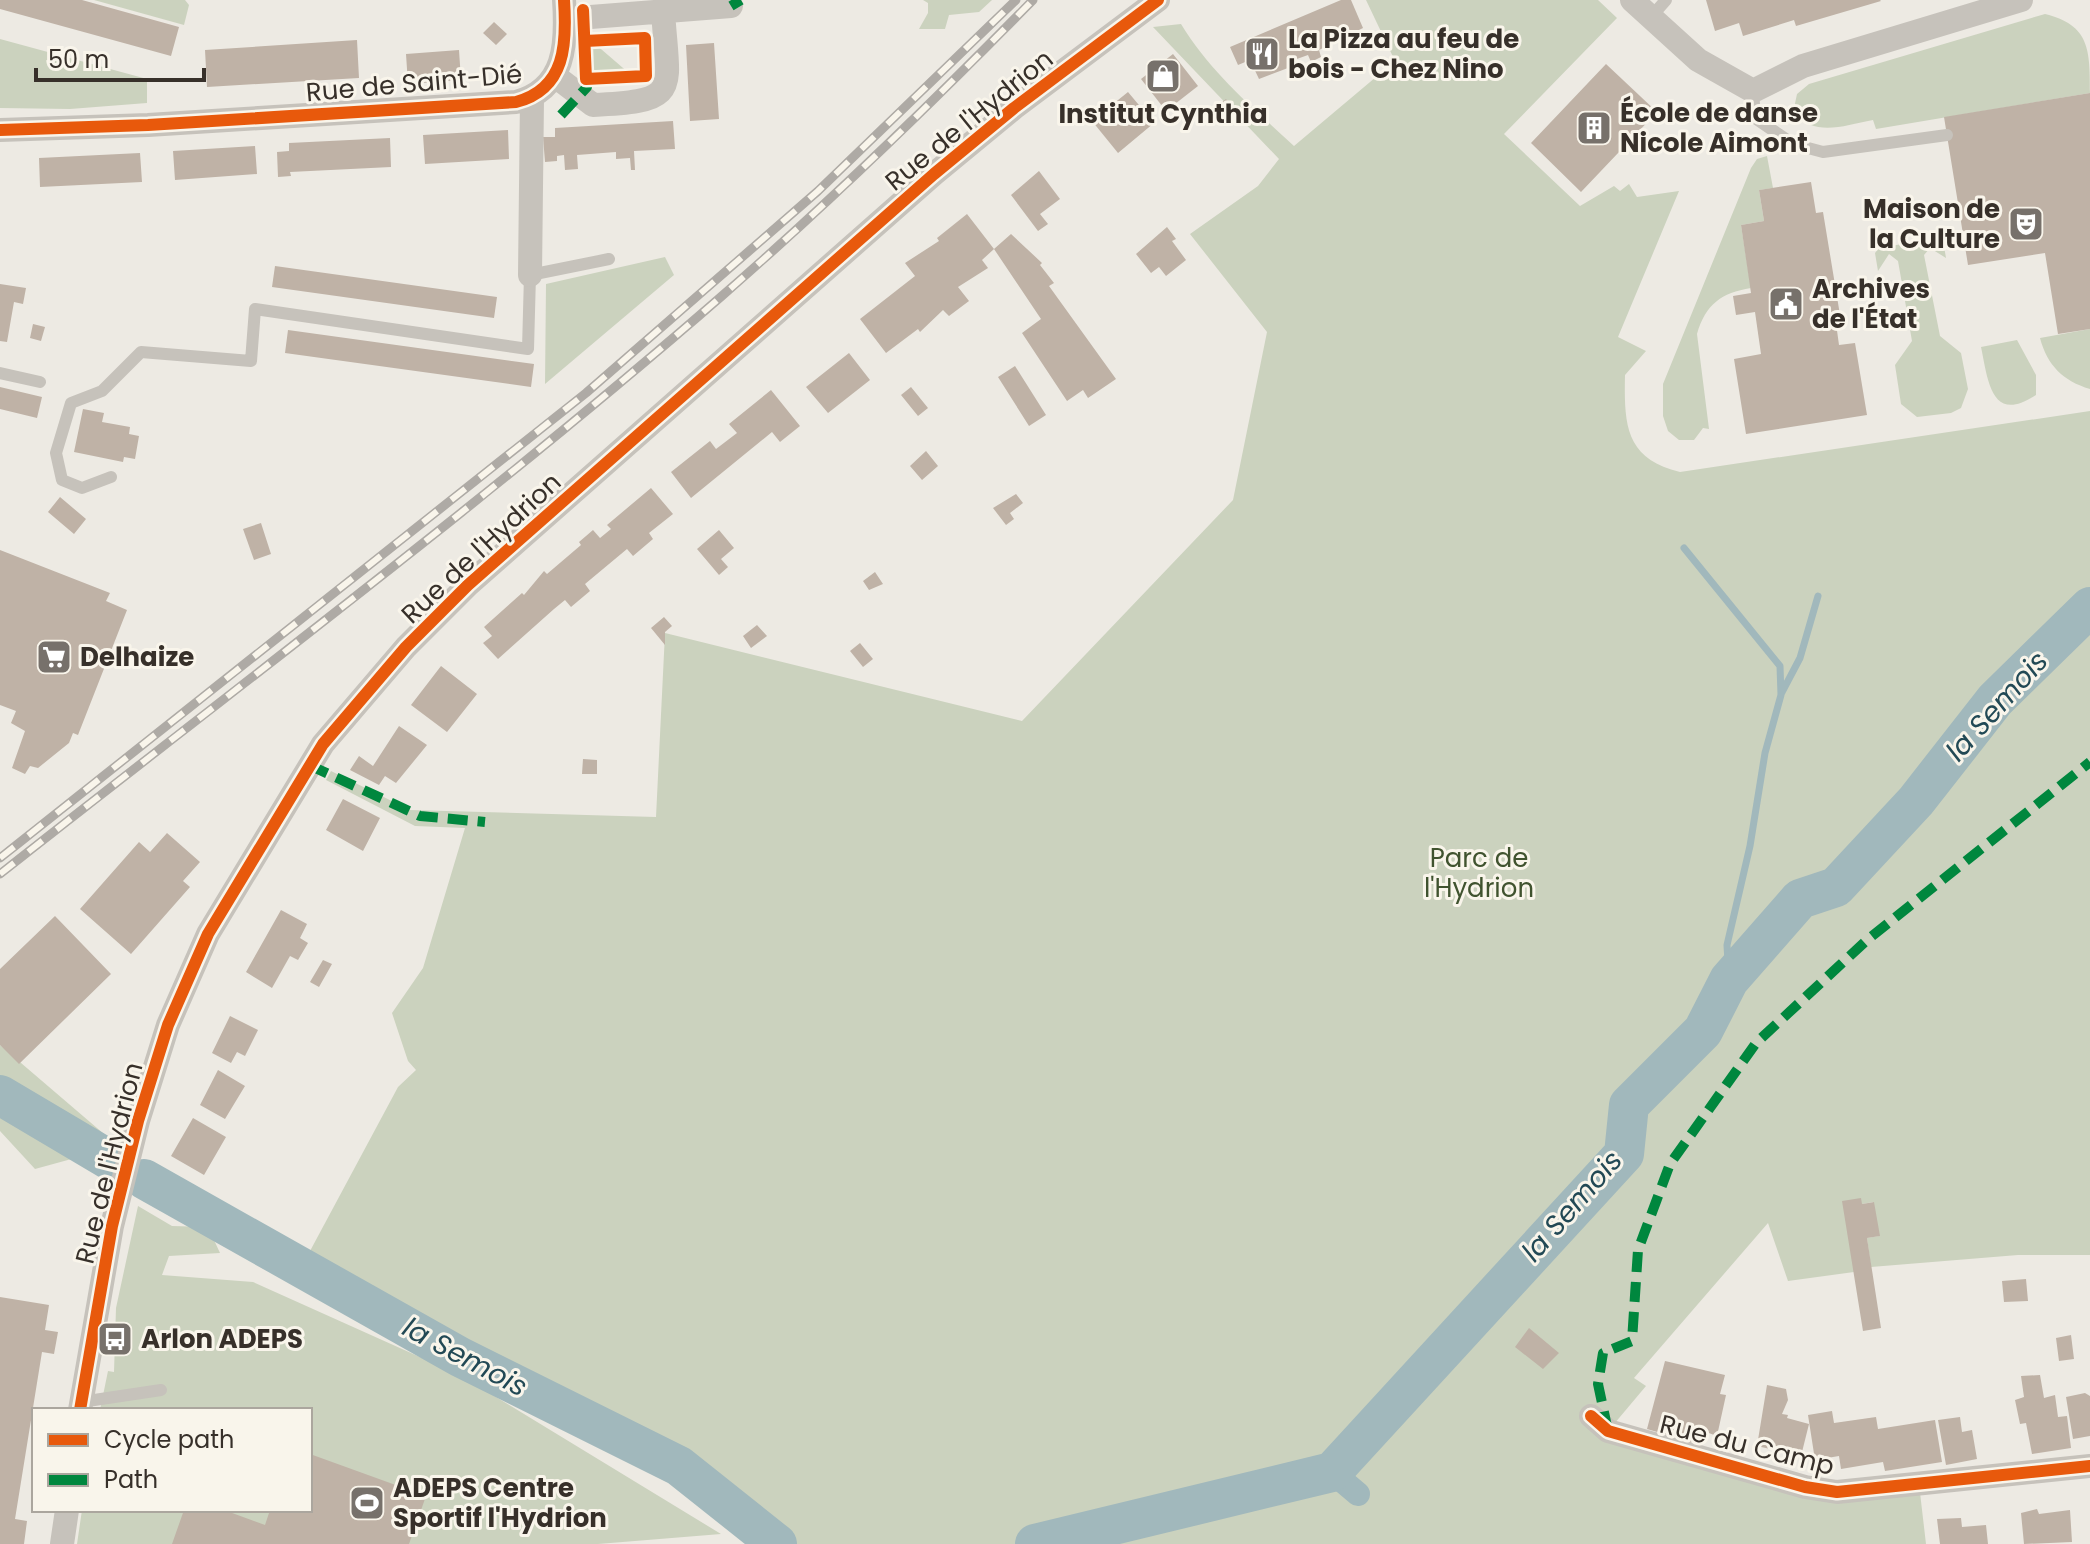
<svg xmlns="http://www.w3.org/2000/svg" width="2090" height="1544" font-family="Poppins,sans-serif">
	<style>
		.green { fill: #cbd2be }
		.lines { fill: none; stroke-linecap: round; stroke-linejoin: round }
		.stream { stroke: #a1b8bc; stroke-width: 7 }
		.canal { stroke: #a1b8bc; stroke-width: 24 }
		.river { stroke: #a1b8bc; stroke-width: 40 }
		.building { fill: #bfb2a6 }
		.service { stroke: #c6c2bb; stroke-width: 12 }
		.minor { stroke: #c6c2bb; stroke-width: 24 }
		.rail-casing { stroke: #aeaaa5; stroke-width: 9 }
		.rail { stroke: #f9f5eb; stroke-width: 6; stroke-dasharray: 18; stroke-linecap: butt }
		.quiet { stroke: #00873e; stroke-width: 10; stroke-dasharray: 20 10; stroke-linecap: butt }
		.cycleway-casing { stroke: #f9f5eb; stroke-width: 17 }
		.cycleway { stroke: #e8590c; stroke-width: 12 }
		.labels { text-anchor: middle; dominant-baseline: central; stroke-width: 6; stroke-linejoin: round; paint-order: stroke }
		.poi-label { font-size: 26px; font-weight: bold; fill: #37302a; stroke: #f9f5eb; text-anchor: start }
		.street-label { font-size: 26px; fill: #37302a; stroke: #f9f5eb }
		.park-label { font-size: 26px; fill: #40532f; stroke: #f9f5eb }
		.water-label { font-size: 28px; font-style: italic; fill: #224955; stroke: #f9f5eb }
	</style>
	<rect width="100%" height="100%" fill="#edeae3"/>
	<path class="green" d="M94,0H185L189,5L184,25Z
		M923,0H992L979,12L949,15L945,29H919L928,13V3Z
		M1366,0H1598L1617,18L1504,134L1580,206L1614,186L1620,191L1629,184L1637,197L1679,191L1618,337L1646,351L1625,375C1624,424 1625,459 1680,472L2090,411V1255H2018L1871,1267L1867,1238L1879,1236L1873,1202L1862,1204L1854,1272L1788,1281L1768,1223L1634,1378L1646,1386L1609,1430L1805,1487L1919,1484L1926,1544H762L702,1493L461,1362L295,1279L398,1087L416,1070L408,1061L392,1013L423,968L465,828L415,826L326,780L331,771L410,810L656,817L665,633L1022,721L1233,500L1267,332L1190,234L1258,186L1279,159L1153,27L1181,24C1211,73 1252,107 1294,146L1395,61Z
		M2045,14C2090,25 2090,50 2090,93L1876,129L1873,120C1842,126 1816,137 1793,113L1797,94L1809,84Z
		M0,39L147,79V103L70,109L0,108Z
		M594,43L630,74L591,76L590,47Z
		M1767,156L1773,188L1759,190L1764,221L1741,225L1751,288C1721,293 1706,304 1697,334L1709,429L1703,428L1694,440H1679L1668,431L1663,416V384L1751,168L1757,159Z
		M1937,238L1943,240L1946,258L1930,248L1924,255L1940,336L1961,353L1968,389L1961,408L1951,413L1917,417L1901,404L1895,365L1912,341L1898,261L1889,254L1878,271L1875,253L1879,248Z
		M665,257L674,275L545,384L546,284Z
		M2090,329V389C2063,381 2047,365 2040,338Z
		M2017,340L2036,375V395C1991,425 1988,380 1981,347Z
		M0,1045L111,1140L108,1149L35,1169L0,1131Z
		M138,1206L172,1226L208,1227L220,1253L169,1256L162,1275L253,1282L460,1375L721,1534L598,1544H77L82,1510H310V1410H100L108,1371L114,1372L116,1308Z"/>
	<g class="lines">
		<path class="stream" d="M1684,548L1780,666L1781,695L1765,753L1750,846L1727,945L1729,980
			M1781,694L1800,658L1818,596"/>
		<path class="canal" d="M1332,1472L1358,1494"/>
		<path class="river" d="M0,1095L108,1159
			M144,1179L460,1357L679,1466L777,1544
			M1035,1544L1332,1472L1624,1154L1629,1105L1703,1031L1729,980L1800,899L1836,887L1916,801L1995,700L2090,607"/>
	</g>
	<path class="building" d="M0,0H82L179,27L171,56L0,9Z
		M1341,0H1351L1363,28L1319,50L1321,57L1311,62L1308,55L1294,60L1296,65L1259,79L1250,60L1238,65L1230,47Z
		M1706,0H1880L1881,1L1796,26L1794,20L1743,36L1739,23L1715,31Z
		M494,22L507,34L496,45L483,33Z
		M357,40L359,78L207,87L205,50Z
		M714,43L719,119L690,121L686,45Z
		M459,50L461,80L408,84L406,54Z
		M1173,54L1198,86L1166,111L1141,79Z
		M1606,64L1657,112L1581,192L1531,143Z
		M1128,92L1154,123L1118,153L1092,121Z
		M2090,93V329L2058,334L2045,253L1968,265L1944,117Z
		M1226,99L1237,116L1226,124L1215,107Z
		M673,121L675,149L634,151L635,170H631L630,158L616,159V152L577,155L578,169L565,170L564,155L557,156V161L545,162L543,137H555V128Z
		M508,130L509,159L425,164L423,135Z
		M390,138L391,167L290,172L291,176L278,177L277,152L289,151V143Z
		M255,146L257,174L175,180L173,151Z
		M140,153L142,182L40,187L39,158Z
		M1039,171L1060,199L1040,214L1048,224L1038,231L1011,195Z
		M1811,182L1816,213L1823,212L1840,315L1835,316L1839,345L1855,343L1867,415L1746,434L1734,359L1761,354L1755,312L1736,315L1733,296L1751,293L1741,225L1764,221L1759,190Z
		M967,214L994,249L1011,234L1042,263L1040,265L1054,283L1049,286L1116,379L1088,398L1083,390L1067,401L1022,333L1041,319L994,249L982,260L988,268L958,287L969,301L949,316L943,310L920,332L918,329L886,353L860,319L915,276L905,263L939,241L937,238Z
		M1167,227L1176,239L1172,241L1186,260L1166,276L1159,267L1151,273L1136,254Z
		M275,266L497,297L494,318L272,287Z
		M0,284L26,288L23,304L14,302L7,342L0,341Z
		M33,324L45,327L41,341L30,338Z
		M288,330L534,364L531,387L285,353Z
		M849,353L870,380L828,413L806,387Z
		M1015,366L1046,415L1029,426L998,377Z
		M0,387L42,397L37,418L0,409Z
		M911,387L928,408L918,416L901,395Z
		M771,390L800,426L780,442L772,432L691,498L671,472L710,441L716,449L737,433L729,424Z
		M83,409L104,413L102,422L130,427L129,434L139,436L135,459L124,457L123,462L74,452Z
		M926,451L938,466L922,480L910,466Z
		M651,488L673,514L649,533L653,539L633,556L627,549L585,584L590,591L571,607L565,600L554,609L498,659L483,643L492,636L484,627L522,593L524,595L544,571L547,574L581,545L579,542L593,530L600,538L611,529L607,525Z
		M1016,494L1023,503L1010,513L1014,519L1006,525L993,508Z
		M60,497L86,519L74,534L48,512Z
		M261,523L271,554L254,560L243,529Z
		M719,530L734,548L721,559L728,567L719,575L697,549Z
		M0,550L110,593L106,601L127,610L78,735L73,733L69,743L38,768L30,766L25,774L12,768L25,731L11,723L16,711L0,705Z
		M875,572L883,584L869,590L863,581Z
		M664,617L672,626L665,632V645L651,628Z
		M757,625L767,636L751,648L743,636Z
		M860,643L873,659L863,667L850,651Z
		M441,666L477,694L447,732L411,705Z
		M399,726L427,745L396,783L385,776L379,785L350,770L359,756L373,766Z
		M583,759L597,760V774H582Z
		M343,799L380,818L363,851L326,830Z
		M167,833L200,862L183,881L190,887L131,954L80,909L139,842L150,852Z
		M281,910L307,924L300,938L308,943L298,960L290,956L272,988L246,972Z
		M55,916L111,974L19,1064L0,1045V969Z
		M323,960L332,964L319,987L310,982Z
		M230,1016L258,1030L245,1056L237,1052L231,1063L212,1053Z
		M218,1070L245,1086L225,1119L200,1105Z
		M193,1118L226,1137L204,1175L171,1156Z
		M1861,1198L1862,1204L1874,1202L1880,1236L1867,1238L1881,1328L1863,1331L1842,1201Z
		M2026,1279L2028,1301L2004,1302L2002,1281Z
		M0,1297L49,1305L45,1330L58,1332L54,1354L42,1352L15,1519L27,1521L24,1544H0Z
		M1529,1328L1559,1353L1543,1369L1515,1347Z
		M2071,1335L2074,1359L2059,1361L2056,1338Z
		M1665,1361L1725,1375L1720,1394L1726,1395L1717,1436L1706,1432L1702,1445L1647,1429Z
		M2040,1375L2044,1398L2055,1395L2058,1417L2067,1416L2071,1448L2032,1454L2026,1423L2020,1424L2015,1400L2024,1397L2021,1376Z
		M1767,1385L1786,1389L1788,1400L1782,1414L1788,1415L1787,1418L1809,1424L1801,1456L1757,1446Z
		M2085,1393L2090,1396V1436L2073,1439L2066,1397Z
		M1832,1411L1834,1423L1876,1417L1878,1429L1935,1420L1942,1462L1885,1471L1883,1462L1841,1469L1839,1456L1815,1460L1808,1415Z
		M1960,1417L1962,1432L1972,1430L1977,1459L1946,1465L1938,1420Z
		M310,1454L426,1496L409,1544H172L184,1510H224L265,1525L270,1510H310Z
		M2037,1509L2039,1514L2070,1510L2072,1542L2024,1544L2021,1513Z
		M1961,1518L1962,1527L1986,1525L1988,1544H1940L1937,1519Z"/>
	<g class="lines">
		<path class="service" d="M1651,17L1666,0
			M1753,91L1755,118L1793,144L1823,152L1947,135
			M0,373L40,382
			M111,477L82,488L62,480L56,453L71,403L102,391L141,352L251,361L255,309L528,349L530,275L609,259
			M81,1402L161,1390"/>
		<path class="minor" d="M1632,0L1698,60L1753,91L1803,66L2021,0
			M565,19L731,6
			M555,76L593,105C683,101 668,92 663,11
			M0,130L148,125L516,102C566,89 567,43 564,0
			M530,275L532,98
			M80,1410L112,1226L138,1121L168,1025L208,934L323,744L406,647L468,585L934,174L1014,108L1158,0
			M1591,1416L1608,1431L1805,1487L1837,1492L2090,1466
			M62,1544L67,1510"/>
		<defs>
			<path id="rail" d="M0,858L586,393L818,191L1016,0
				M0,874C242,683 490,498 723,295C831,201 933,102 1033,0"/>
		</defs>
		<use href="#rail" class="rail-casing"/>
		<use href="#rail" class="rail"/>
		<path class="quiet" d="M731,6L741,0
			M561,115L587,87L586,79
			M309,765L420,816L485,822
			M1608,1431L1598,1384L1603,1353L1632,1341L1638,1250L1670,1164L1756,1043L1867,940L2090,762"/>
		<defs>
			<path id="cycleway" d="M583,10L586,79L646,76L645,38L585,41
				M0,130L148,125L516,102C566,89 567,43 564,0
				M80,1410L112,1226L138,1121L168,1025L208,934L323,744L406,647L468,585L934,174L1014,108L1158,0
				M1591,1416L1608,1431L1805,1487L1837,1492L2090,1466"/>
		</defs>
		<use href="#cycleway" class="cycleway-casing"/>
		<use href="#cycleway" class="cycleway"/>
	</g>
	<defs>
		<symbol id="restaurant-square" viewBox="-11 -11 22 22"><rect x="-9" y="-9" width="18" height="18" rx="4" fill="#77716b" stroke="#f9f5eb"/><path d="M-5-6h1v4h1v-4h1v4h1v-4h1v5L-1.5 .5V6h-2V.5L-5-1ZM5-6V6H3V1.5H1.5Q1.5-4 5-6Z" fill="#fff"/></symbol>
		<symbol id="shop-square" viewBox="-11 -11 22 22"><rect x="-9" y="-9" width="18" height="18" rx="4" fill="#77716b" stroke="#f9f5eb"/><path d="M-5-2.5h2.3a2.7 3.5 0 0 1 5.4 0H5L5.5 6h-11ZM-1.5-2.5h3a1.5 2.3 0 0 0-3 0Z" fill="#fff"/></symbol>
		<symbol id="building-square" viewBox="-11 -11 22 22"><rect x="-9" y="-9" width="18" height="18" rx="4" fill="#77716b" stroke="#f9f5eb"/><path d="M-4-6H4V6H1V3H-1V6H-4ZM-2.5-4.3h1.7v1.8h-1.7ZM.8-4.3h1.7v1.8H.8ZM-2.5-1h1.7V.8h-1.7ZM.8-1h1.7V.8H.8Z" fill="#fff"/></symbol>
		<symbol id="theatre-square" viewBox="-11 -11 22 22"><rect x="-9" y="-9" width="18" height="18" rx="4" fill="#77716b" stroke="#f9f5eb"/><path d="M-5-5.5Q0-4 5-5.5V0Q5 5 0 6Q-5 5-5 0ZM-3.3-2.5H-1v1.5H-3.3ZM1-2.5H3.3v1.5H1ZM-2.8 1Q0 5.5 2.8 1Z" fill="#fff"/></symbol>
		<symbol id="civic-square" viewBox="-11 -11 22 22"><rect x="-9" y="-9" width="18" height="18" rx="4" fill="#77716b" stroke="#f9f5eb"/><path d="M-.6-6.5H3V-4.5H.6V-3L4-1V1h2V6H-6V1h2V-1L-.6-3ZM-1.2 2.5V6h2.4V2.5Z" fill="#fff"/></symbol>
		<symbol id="supermarket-square" viewBox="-11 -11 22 22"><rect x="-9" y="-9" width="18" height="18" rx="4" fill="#77716b" stroke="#f9f5eb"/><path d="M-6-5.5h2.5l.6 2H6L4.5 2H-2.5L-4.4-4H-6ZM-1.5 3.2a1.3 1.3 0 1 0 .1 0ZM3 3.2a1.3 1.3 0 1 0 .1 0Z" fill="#fff"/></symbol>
		<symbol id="bus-square" viewBox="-11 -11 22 22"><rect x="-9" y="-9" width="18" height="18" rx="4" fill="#77716b" stroke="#f9f5eb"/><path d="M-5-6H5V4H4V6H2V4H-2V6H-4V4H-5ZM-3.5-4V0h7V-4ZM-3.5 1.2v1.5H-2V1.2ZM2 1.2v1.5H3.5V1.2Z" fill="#fff"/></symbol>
		<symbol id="stadium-square" viewBox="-11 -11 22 22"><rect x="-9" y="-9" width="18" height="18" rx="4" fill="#77716b" stroke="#f9f5eb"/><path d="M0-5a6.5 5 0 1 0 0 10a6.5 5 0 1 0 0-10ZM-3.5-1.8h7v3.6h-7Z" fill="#fff"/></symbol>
	</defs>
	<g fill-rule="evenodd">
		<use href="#restaurant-square" x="1242" y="34" width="40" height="40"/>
		<use href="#shop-square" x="1143" y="56" width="40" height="40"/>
		<use href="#building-square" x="1574" y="108" width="40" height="40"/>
		<use href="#theatre-square" x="2006" y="204" width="40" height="40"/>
		<use href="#civic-square" x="1766" y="284" width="40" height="40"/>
		<use href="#supermarket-square" x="34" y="637" width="40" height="40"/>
		<use href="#bus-square" x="95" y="1319" width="40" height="40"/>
		<use href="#stadium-square" x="347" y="1483" width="40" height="40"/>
	</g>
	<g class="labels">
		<g class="poi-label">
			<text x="1288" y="39">La Pizza au feu de<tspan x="1288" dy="30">bois - Chez Nino</tspan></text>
			<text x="1620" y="113">École de danse<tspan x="1620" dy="30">Nicole Aimont</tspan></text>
			<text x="1163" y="114" text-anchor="middle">Institut Cynthia</text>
			<text x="2000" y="209" text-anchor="end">Maison de<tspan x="2000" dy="30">la Culture</tspan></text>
			<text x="1812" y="289">Archives<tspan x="1812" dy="30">de l'État</tspan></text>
			<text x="80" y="657">Delhaize</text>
			<text x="141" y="1339">Arlon ADEPS</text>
			<text x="393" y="1488">ADEPS Centre<tspan x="393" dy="30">Sportif l'Hydrion</tspan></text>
		</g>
		<g class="street-label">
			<text transform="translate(414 83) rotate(-5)">Rue de Saint-Dié</text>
			<text transform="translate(969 120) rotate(-39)">Rue de l'Hydrion</text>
			<text transform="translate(481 548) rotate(-43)">Rue de l'Hydrion</text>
			<text transform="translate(109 1163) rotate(-76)">Rue de l'Hydrion</text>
			<text transform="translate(1747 1445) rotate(14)">Rue du Camp</text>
		</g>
		<g class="park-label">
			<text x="1479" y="858">Parc de<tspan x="1479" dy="30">l'Hydrion</tspan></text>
		</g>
		<g class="water-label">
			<text transform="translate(1997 706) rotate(-48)">la Semois</text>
			<text transform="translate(1572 1206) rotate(-49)">la Semois</text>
			<text transform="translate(465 1357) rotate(28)">la Semois</text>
		</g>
	</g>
	<rect x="32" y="1408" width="280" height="104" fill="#f9f5eb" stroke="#aba69e" stroke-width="2"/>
	<rect x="48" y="1434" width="40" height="12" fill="#e8590c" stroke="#aba69e" stroke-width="2"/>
	<text x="104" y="1448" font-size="24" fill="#37302a">Cycle path</text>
	<rect x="48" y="1474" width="40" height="12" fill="#00873e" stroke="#aba69e" stroke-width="2"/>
	<text x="104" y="1488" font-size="24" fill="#37302a">Path</text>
	<path d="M36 68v12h168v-12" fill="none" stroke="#37302a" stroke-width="4"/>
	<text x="48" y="68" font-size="24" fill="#37302a" stroke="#f9f5eb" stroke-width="6" paint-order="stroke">50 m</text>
</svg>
